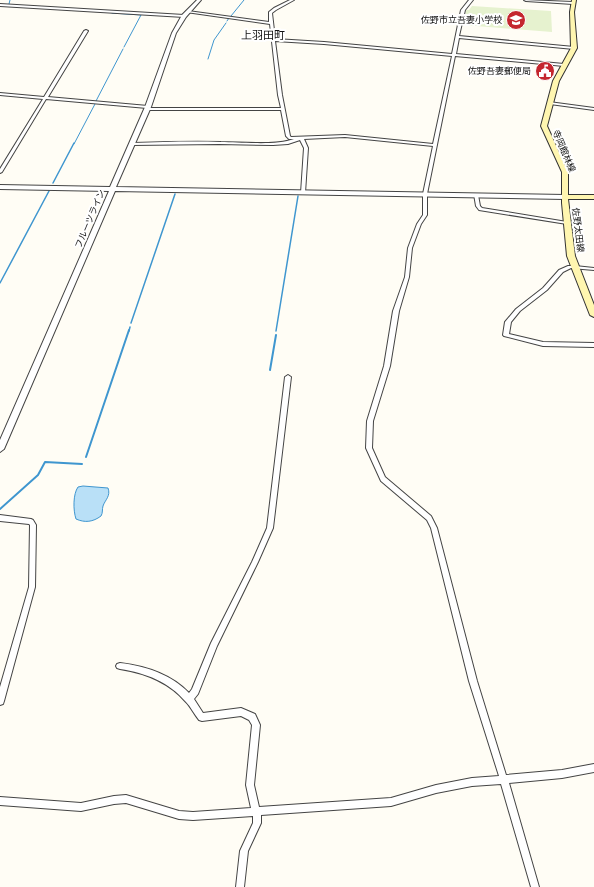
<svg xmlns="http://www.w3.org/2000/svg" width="594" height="887" font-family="'Crimson Pro','Noto Sans JP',serif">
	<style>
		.pitch { fill: #e6f2cf }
		.water { fill: #b9e0f7; stroke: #3f96cf }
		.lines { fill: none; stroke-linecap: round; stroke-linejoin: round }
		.stream-far2 { stroke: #3f96cf; stroke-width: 1 }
		.stream-far1 { stroke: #3f96cf; stroke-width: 1.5 }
		.stream { stroke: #3f96cf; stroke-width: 2 }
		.minor-casing { stroke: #444; stroke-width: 2 }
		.tertiary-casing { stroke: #444; stroke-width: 2 }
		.secondary-casing { stroke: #333; stroke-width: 2 }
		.minor { fill: #fff; fill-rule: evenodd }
		.tertiary { fill: #fff; fill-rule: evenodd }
		.secondary { fill: #fff6b0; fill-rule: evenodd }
		.labels { text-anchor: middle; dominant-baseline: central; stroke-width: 4; stroke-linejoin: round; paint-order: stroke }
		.far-poi-label { font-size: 9px; fill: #111; stroke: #fff; text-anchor: end }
		.far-street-label { font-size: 9px; fill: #111; stroke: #fff }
		.far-quarter-label { font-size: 11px; fill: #111; stroke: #fff }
	</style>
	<rect width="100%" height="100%" fill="#fffdf5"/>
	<path class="pitch" d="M472,6L551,11L552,32L464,25L466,10H469Z"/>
	<path class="water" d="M83,486L108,488C111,496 105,500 103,506C102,509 103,513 101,516C93,522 85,523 76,519C73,510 73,494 78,487Z"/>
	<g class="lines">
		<path class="stream-far2" d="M9,4L10,0
			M112,13L141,15L124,47
			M231,16L244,0
			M227,21L229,18
			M208,59L214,40L226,23
			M96,101L123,49
			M74,144L95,104"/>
		<path class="stream-far1" d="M53,183L74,143
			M0,283L49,191
			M131,323L175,194
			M129,331L130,327
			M276,331L298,196"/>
		<path class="stream" d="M270,370L276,335
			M86,457L129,330
			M0,509L38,475L45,462L82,464"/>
		<defs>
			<path id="minor" d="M290,0H294L276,10L272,13L275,39L324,42L452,54L461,10L469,0H473L465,10L459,36L574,47L576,48L574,49L459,38L456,54L564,64L566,65L564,66L455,56L427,194V215L421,224L412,248L409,277L399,311L390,366L373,421L372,448L385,477L431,516L437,528L477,681L506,775L562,770L594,764V772L562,778L509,783L539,887H531L501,784L472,786L436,793L391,806L261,815V823L248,851L244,887H236L240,851L253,823V816L193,820L179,819L126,803L114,804L81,811L0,805V797L81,803L114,796L126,795L179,811L193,812L251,808L246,785L252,725L249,720L241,716L202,721L199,720C194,714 191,707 186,702C169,682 146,673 120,669L117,668L116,666L117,664L120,663C145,666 171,674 189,693L192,689L211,643L252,562L267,528L285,377L288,375L291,377L273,528L258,562L217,646L198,694L194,699L203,713L241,708L255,714L260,725L254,785L259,807L391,798L436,785L472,778L499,776L469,681L431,528L427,520L381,481L366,448L367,421L384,366L393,311L405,277L408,248L417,224L423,215V194L433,146L345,137L304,139L308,148L305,193L303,194L301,193L304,148L300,140L288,144L273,145L219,144L132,145L130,144L132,143C162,142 191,141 221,142C241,142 276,146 294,139H289L286,136L281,110H148L146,109L147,108L46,99L2,172L0,173V169L43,99L0,95V93L44,97L84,31L86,30L88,31L48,97L148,106L150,107L149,108H281L278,95L270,24L186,12L188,11L269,22V12L274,8ZM275,41L324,44L452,56L433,144L345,135L291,137L290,136L282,95Z
				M524,0L573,2L575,3L573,4L526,1Z
				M0,4L184,15L186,16L184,17L0,6Z
				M549,102L594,108V110L550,104L548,103Z
				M474,194L478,195L480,206L482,208L567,222L569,223L567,224L479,210L476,206Z
				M568,266H575L594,268V270L571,268L563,272L547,290L520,311L511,322L509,334L543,342L594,343V347L543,346L504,336L503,335L505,322L516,309L543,288L559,270Z
				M0,515L31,519L33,520L36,525L35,587L4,701L3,704L0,705V687L29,587L30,525L29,524L0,521Z"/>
			<path id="tertiary" d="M197,0H201L186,17L176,33L151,107L116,187L565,195L568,197L565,199L115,191L4,449L0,452V440L109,191L0,189V185L110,187L145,107L172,33L182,15Z"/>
			<path id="secondary" d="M572,0H576L574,12L577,48L559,81L547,126L568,172V195H594V199H568L575,256L594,305V317L590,315L567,256L562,203V172L541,126L553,81L571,48L570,12Z"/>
		</defs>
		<use href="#minor" class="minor-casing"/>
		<use href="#tertiary" class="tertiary-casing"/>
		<use href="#secondary" class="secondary-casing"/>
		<use href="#minor" class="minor"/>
		<use href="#tertiary" class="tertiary"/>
		<use href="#secondary" class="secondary"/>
	</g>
	<defs>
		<symbol id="school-disc" viewBox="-11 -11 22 22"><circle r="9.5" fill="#c4262e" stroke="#fff"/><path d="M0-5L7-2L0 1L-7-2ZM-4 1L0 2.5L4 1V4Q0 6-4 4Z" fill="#fff"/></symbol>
		<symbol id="civic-disc" viewBox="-11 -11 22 22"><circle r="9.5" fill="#c4262e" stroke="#fff"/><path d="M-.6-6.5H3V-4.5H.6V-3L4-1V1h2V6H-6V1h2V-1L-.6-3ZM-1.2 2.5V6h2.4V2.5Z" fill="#fff"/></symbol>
	</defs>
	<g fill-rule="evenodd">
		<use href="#school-disc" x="505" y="9" width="22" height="22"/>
		<use href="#civic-disc" x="534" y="60" width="22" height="22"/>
	</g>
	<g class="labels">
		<g class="far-poi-label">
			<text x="502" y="20">佐野市立吾妻小学校</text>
			<text x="531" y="71">佐野吾妻郵便局</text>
		</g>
		<g class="far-street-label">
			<text transform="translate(564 151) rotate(67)">寺岡館林線</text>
			<text transform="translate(90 219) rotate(-67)">フルーツライン</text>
			<text transform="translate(578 230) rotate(83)">佐野太田線</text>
		</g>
		<g class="far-quarter-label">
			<text x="263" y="35">上羽田町</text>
		</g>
	</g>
</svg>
